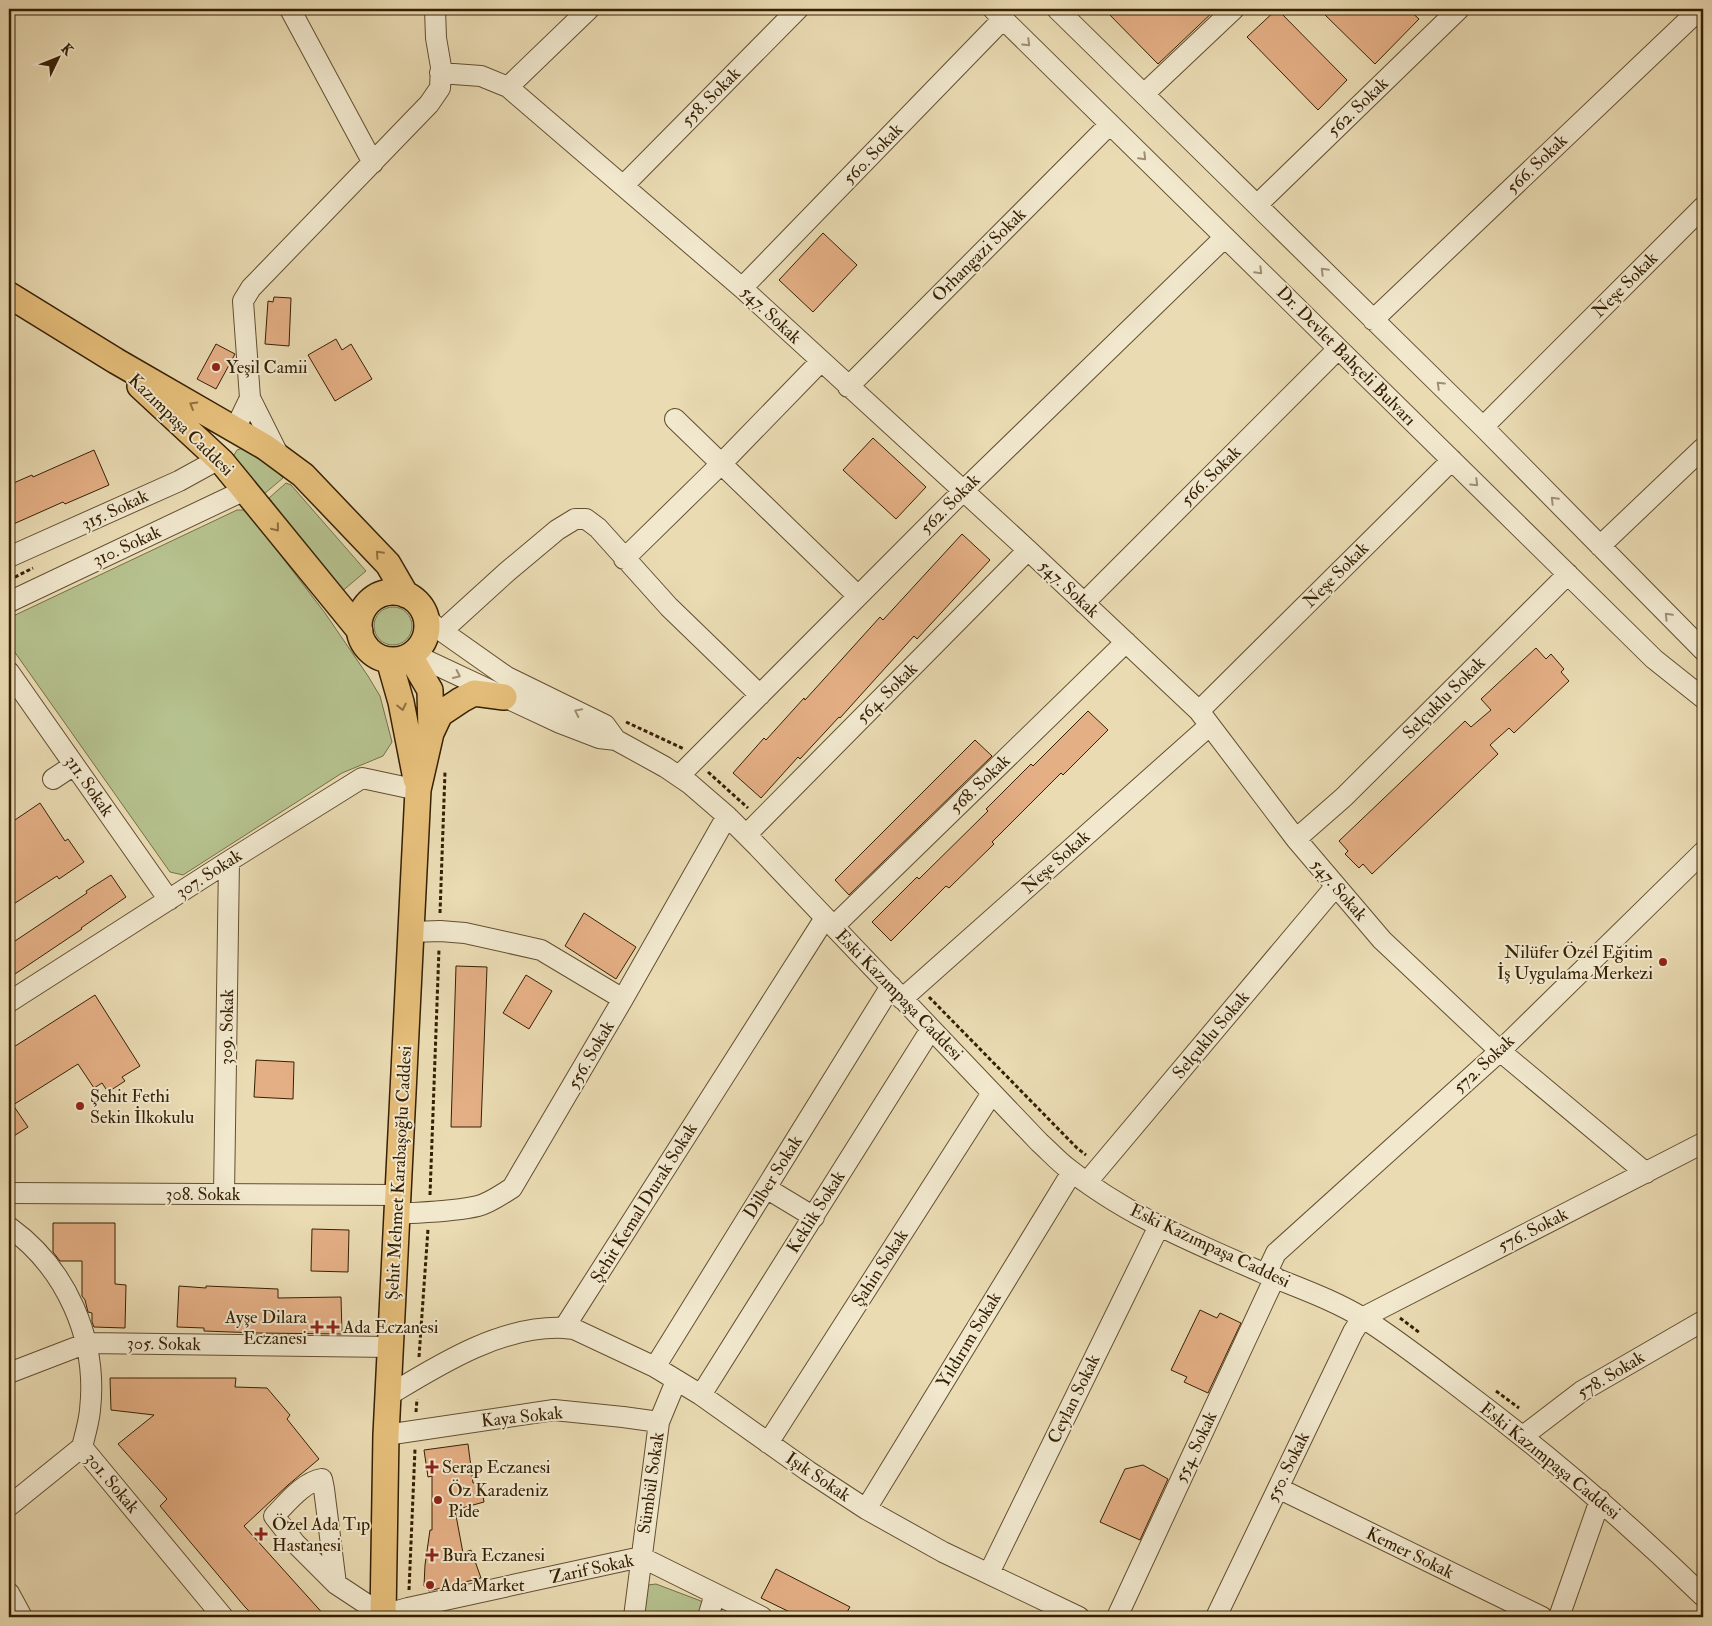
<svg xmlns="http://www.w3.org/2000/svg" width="1712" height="1626" font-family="'IM FELL Double Pica',serif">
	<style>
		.green { fill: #b5c18e; stroke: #767049 }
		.building { fill: #e5af85; stroke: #362004 }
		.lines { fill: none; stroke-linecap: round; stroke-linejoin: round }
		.minor-casing { stroke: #634f30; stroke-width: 22 }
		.major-casing { stroke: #362004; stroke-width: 28 }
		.path { stroke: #362004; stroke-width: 3; stroke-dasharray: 4 2.5; stroke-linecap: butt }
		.minor { stroke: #f1e8ce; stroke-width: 20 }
		.major { stroke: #e5be7a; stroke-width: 25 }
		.oneway { stroke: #9d8e73 }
		.oneway2 { stroke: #8e6f3f }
		.poi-dot { fill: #8f2418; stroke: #f1e8ce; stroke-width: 2 }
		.labels { text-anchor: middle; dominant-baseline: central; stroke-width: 4; stroke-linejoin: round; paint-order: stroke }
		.street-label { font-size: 18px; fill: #362004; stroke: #f1e8ce }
		.poi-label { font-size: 18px; fill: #362004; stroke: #f1e8ce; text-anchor: start }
	</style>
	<rect width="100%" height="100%" fill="#eadbb3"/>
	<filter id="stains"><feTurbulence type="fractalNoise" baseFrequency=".004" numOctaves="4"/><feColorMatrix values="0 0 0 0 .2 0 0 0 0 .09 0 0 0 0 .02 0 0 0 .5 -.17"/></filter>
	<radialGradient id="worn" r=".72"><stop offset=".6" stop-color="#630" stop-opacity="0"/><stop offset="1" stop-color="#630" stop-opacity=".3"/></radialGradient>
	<path class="green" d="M243,448C258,454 272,466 283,478L264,494L236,461L234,455L237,450Z
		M286,483L291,485L366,571L340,593L269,498Z
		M237,510H245L249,514L325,613L368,676L380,696L392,742L383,756L342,773L183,875L170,872L9,644V618Z
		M374 626a19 19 0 1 1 38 0a19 19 0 1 1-38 0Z
		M656,1584L701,1601L705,1607L702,1617H644L648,1585Z"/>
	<path class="building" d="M1104,9H1216L1158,64Z
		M1277,9L1347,80L1318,110L1247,37Z
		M1319,9H1408L1419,19L1375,64Z
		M823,233L857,265L813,312L779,280Z
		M274,297L291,298L289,346L265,344L268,301L273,302Z
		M336,339L342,350L351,344L372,379L335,401L308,355Z
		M216,344L235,354L216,389L197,379Z
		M873,438L926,487L896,519L843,470Z
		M94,450L109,485L65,504L63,502L9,526V485L32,475L33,477Z
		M962,534L990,560L917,639L914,636L840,718L839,717L800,759L798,757L761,798L733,773L764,738L766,740L804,698L805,700L880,617L883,620Z
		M1536,648L1546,659L1551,654L1564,669L1561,672L1569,681L1514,733L1509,728L1490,745L1498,754L1372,874L1363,864L1359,868L1345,854L1348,851L1339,841L1465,721L1471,727L1491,710L1481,699Z
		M1088,711L1108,730L1063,775L1061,773L992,842L994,844L949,888L946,886L891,941L872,922L917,877L919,879L988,811L986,809L1031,764L1033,766Z
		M975,740L992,756L849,895L835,880Z
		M40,803L65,841L68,839L84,862L59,879L57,876L9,907V824Z
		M111,875L126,897L81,928L82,929L9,978V945L87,893L86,891Z
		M584,913L636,947L616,979L565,946Z
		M456,966L487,967L481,1127H451Z
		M526,975L552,991L529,1029L503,1013Z
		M95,995L140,1066L122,1077L125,1081L108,1092L102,1083L94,1088L78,1064L13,1105L28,1127L9,1139V1050Z
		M256,1060L294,1062L293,1099L254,1097Z
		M53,1223H115V1284L126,1285L125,1328L94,1327L92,1322V1313L88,1312L85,1300L82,1296V1261H60L53,1252Z
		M312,1229L349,1230L348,1272L311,1271Z
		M179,1286L206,1288V1286L278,1289V1298L341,1297L342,1334L258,1333L204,1331V1328L177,1327Z
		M1200,1310L1217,1318L1220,1313L1241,1323L1208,1393L1184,1382L1187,1377L1171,1370Z
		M110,1378H236L235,1387L267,1388L290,1415L287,1419L319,1459L288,1485L244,1526L326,1617H255L245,1607L160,1506L167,1499L118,1444L154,1415L111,1410Z
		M468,1444L473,1483L481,1482L484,1502L455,1510L463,1553L471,1550L481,1578L429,1591L424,1586L425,1565L430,1530H432V1476L428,1477L424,1450Z
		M1143,1465L1168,1479L1140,1540L1100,1522L1125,1469Z
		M776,1569L850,1607L844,1617H800L761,1598Z"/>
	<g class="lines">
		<defs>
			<path id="minor" d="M290,9L373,163
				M993,9L1654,659L1703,698
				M1057,9L1483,427L1703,650
				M440,73L481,76L508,87L742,288L1028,550L1199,711L1296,839L1382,940L1500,1051L1646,1173
				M508,87L589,9
				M1144,94L1234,9
				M624,185L798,9
				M1257,205L1459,9
				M742,288L1003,19
				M1373,320L1700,9
				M848,387L1110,124
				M250,398L243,301L251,288L429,104L440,88L441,67L436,38L435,9
				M675,419L858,596
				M1483,427L1703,207
				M235,429L250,398L280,458
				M1600,546L1703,448
				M9,557L179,481L219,459
				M624,559L722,463L821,361
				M9,602L245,490
				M1084,603L1338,349
				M427,618L436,627L507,677L605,725L616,740
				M442,631L508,571L557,530L575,519H586L598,528L669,607L760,695
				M413,654L560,723L599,738L616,740L665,767L690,784L727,816L758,847L1039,1142C1048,1150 1057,1160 1066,1167C1125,1215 1195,1243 1263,1273C1296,1287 1332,1299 1363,1318C1398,1340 1432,1367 1465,1392C1549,1455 1628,1523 1703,1596
				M9,672L169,900
				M1199,711L1452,460
				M679,776L963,491L1225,237
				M53,779L74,765
				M746,835L1028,550
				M1296,839L1344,797L1568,574
				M834,926L1126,642
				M412,932L440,931L465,933L541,950L623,999
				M902,999L1209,726
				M9,1002L229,861L362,778L418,790
				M1087,1182L1335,887
				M766,1188L814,1217
				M9,1193L398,1195
				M224,1194L229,861
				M397,1214C423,1212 452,1212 478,1206C490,1203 502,1194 512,1188L623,999L727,816
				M9,1227C66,1268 98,1339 90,1410C89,1422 85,1435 82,1447L223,1617
				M1266,1274L1276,1253L1500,1051L1703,852
				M564,1328L574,1329L655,1367L701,1395L808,1471L866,1509L943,1552L1079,1617
				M655,1367L891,986
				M9,1373L87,1343L391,1347
				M389,1395C440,1364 502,1325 564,1328L825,918
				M701,1395L931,1029
				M386,1435L554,1410L623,1417L659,1422
				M1523,1436L1582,1391L1703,1321
				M768,1443L992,1093
				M1278,1488L1542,1617
				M9,1506L82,1447
				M866,1509L1072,1172
				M989,1573L1159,1226
				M336,1584L324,1489L322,1479C303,1482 287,1503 274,1516L295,1543L336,1584L383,1615L408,1608L641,1557L762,1617
				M9,1593L22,1617
				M634,1617L659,1422L676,1381
				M708,1617L715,1594
				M1117,1617L1275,1277
				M1216,1617L1353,1332L1362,1318L1703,1143
				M1559,1617L1600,1500"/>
			<path id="major" d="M9,295L116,361L265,447L303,475L388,564L406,595
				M140,386L222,462L360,631
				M359 626a34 34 0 1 1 68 0a34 34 0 1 1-68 0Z
				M410,656L430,690L431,733
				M389,660L401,702L416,779
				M383,1617L386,1435L418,790L431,733L440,714L461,700L474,693L504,697"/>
		</defs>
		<use href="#minor" class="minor-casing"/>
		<use href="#major" class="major-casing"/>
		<path class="path" d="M9,580L33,568
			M626,722L684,749
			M708,772L748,808
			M440,913L445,772
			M929,997L1077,1148L1086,1155
			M430,1195L439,949
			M1400,1318L1420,1333
			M419,1357L428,1229
			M1496,1391L1519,1408
			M416,1412L417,1399
			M409,1590L415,1449"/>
		<use href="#minor" class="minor"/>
		<use href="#major" class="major"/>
	</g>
	<defs><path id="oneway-chevron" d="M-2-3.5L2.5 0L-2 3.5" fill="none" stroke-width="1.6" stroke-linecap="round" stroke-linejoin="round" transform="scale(1.25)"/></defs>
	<g class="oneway">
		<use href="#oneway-chevron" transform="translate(1027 43) rotate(44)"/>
		<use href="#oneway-chevron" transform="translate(1143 157) rotate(45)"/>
		<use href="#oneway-chevron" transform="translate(1259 271) rotate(45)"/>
		<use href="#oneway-chevron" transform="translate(1324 271) rotate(-135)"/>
		<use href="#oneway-chevron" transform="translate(1440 385) rotate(-136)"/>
		<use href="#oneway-chevron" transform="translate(1475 483) rotate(44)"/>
		<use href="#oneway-chevron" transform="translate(1554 500) rotate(-135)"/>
		<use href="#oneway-chevron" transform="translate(1668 616) rotate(-134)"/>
		<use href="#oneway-chevron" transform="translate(457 675) rotate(25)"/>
		<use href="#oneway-chevron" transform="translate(578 712) rotate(-154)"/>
	</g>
	<g class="oneway2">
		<use href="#oneway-chevron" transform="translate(193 405) rotate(-150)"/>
		<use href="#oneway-chevron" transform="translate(276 528) rotate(51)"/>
		<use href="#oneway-chevron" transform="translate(379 554) rotate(-133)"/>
		<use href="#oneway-chevron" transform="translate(402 707) rotate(78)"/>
	</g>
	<g class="poi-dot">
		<circle cx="216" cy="367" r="5"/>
		<circle cx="1663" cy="962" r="5"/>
		<circle cx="80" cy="1106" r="5"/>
		<path d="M314.5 1319.5h5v5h5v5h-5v5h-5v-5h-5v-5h5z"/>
		<path d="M330.5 1319.5h5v5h5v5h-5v5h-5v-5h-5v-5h5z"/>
		<path d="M429.5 1459.5h5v5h5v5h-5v5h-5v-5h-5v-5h5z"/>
		<circle cx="438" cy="1500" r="5"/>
		<path d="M258.5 1526.5h5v5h5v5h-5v5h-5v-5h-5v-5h5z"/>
		<path d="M429.5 1547.5h5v5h5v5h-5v5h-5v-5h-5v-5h5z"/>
		<circle cx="430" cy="1585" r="5"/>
	</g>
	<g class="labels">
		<g class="street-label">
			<text transform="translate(711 97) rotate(-45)">558. Sokak</text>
			<text transform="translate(1358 107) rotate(-44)">562. Sokak</text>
			<text transform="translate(873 154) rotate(-46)">560. Sokak</text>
			<text transform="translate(1537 164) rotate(-44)">566. Sokak</text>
			<text transform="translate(979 255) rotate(-45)">Orhangazi Sokak</text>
			<text transform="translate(1625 285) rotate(-45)">Neşe Sokak</text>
			<text transform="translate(771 315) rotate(43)">547. Sokak</text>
			<text transform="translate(1346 356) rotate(45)">Dr. Devlet Bahçeli Bulvarı</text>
			<text transform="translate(181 425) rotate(44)">Kazımpaşa Caddesi</text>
			<text transform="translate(1211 476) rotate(-45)">566. Sokak</text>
			<text transform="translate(950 504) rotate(-45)">562. Sokak</text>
			<text transform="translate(115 510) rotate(-25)">315. Sokak</text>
			<text transform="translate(127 546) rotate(-25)">310. Sokak</text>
			<text transform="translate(1336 575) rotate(-45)">Neşe Sokak</text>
			<text transform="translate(1069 589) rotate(43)">547. Sokak</text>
			<text transform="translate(887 693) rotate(-45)">564. Sokak</text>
			<text transform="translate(1444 698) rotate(-45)">Selçuklu Sokak</text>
			<text transform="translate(980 784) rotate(-44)">568. Sokak</text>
			<text transform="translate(89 786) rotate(55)">311. Sokak</text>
			<text transform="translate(1056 862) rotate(-42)">Neşe Sokak</text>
			<text transform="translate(209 874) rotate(-33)">307. Sokak</text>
			<text transform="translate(1339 890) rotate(49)">547. Sokak</text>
			<text transform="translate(899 995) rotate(46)">Eski Kazımpaşa Caddesi</text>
			<text transform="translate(227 1027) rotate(-89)">309. Sokak</text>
			<text transform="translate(1211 1035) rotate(-50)">Selçuklu Sokak</text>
			<text transform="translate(591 1055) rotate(-60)">556. Sokak</text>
			<text transform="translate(1484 1064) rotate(-43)">572. Sokak</text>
			<text transform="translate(399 1173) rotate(-87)">Şehit Mehmet Karabaşoğlu Caddesi</text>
			<text transform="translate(773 1177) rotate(-58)">Dilber Sokak</text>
			<text x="203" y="1194">308. Sokak</text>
			<text transform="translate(644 1203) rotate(-58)">Şehit Kemal Durak Sokak</text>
			<text transform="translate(816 1212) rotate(-58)">Keklik Sokak</text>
			<text transform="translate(1533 1230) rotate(-27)">576. Sokak</text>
			<text transform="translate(1210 1246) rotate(25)">Eski Kazımpaşa Caddesi</text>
			<text transform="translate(880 1268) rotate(-57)">Şahin Sokak</text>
			<text transform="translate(969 1340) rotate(-59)">Yıldırım Sokak</text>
			<text transform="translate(164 1344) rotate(1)">305. Sokak</text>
			<text transform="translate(1611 1375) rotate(-31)">578. Sokak</text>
			<text transform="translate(1074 1399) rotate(-64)">Ceylan Sokak</text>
			<text transform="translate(522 1417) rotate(-6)">Kaya Sokak</text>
			<text transform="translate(1196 1447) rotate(-65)">554. Sokak</text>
			<text transform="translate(1550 1461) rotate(39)">Eski Kazımpaşa Caddesi</text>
			<text transform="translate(1288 1467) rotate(-64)">550. Sokak</text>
			<text transform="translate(818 1477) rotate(34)">Işık Sokak</text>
			<text transform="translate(112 1483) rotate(50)">301. Sokak</text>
			<text transform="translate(651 1483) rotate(-82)">Sümbül Sokak</text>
			<text transform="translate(1410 1553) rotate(26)">Kemer Sokak</text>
			<text transform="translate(592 1569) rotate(-12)">Zarif Sokak</text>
		</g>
		<g class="poi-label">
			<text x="226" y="367">Yeşil Camii</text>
			<text x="1653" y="952" text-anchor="end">Nilüfer Özel Eğitim<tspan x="1653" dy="21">İş Uygulama Merkezi</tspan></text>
			<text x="90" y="1096">Şehit Fethi<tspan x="90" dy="21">Sekin İlkokulu</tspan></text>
			<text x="307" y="1317" text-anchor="end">Ayşe Dilara<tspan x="307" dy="21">Eczanesi</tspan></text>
			<text x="343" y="1327">Ada Eczanesi</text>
			<text x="442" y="1467">Serap Eczanesi</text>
			<text x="448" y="1490">Öz Karadeniz<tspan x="448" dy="21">Pide</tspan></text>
			<text x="272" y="1524">Özel Ada Tıp<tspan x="272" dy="21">Hastanesi</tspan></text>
			<text x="442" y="1555">Bura Eczanesi</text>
			<text x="440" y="1585">Ada Market</text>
		</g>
	</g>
	<rect width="1712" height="1626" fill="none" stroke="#eadbb3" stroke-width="30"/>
	<rect x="10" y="10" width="1692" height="1606" fill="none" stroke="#362004" stroke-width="2.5"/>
	<rect x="15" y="15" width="1682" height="1596" fill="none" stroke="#362004"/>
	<g transform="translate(58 58) rotate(47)" stroke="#f1e8ce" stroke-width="4" paint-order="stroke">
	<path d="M0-4L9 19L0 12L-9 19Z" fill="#362004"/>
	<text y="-8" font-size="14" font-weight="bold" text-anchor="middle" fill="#362004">K</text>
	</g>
	<rect width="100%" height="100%" filter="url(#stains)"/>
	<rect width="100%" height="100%" fill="url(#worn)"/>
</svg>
